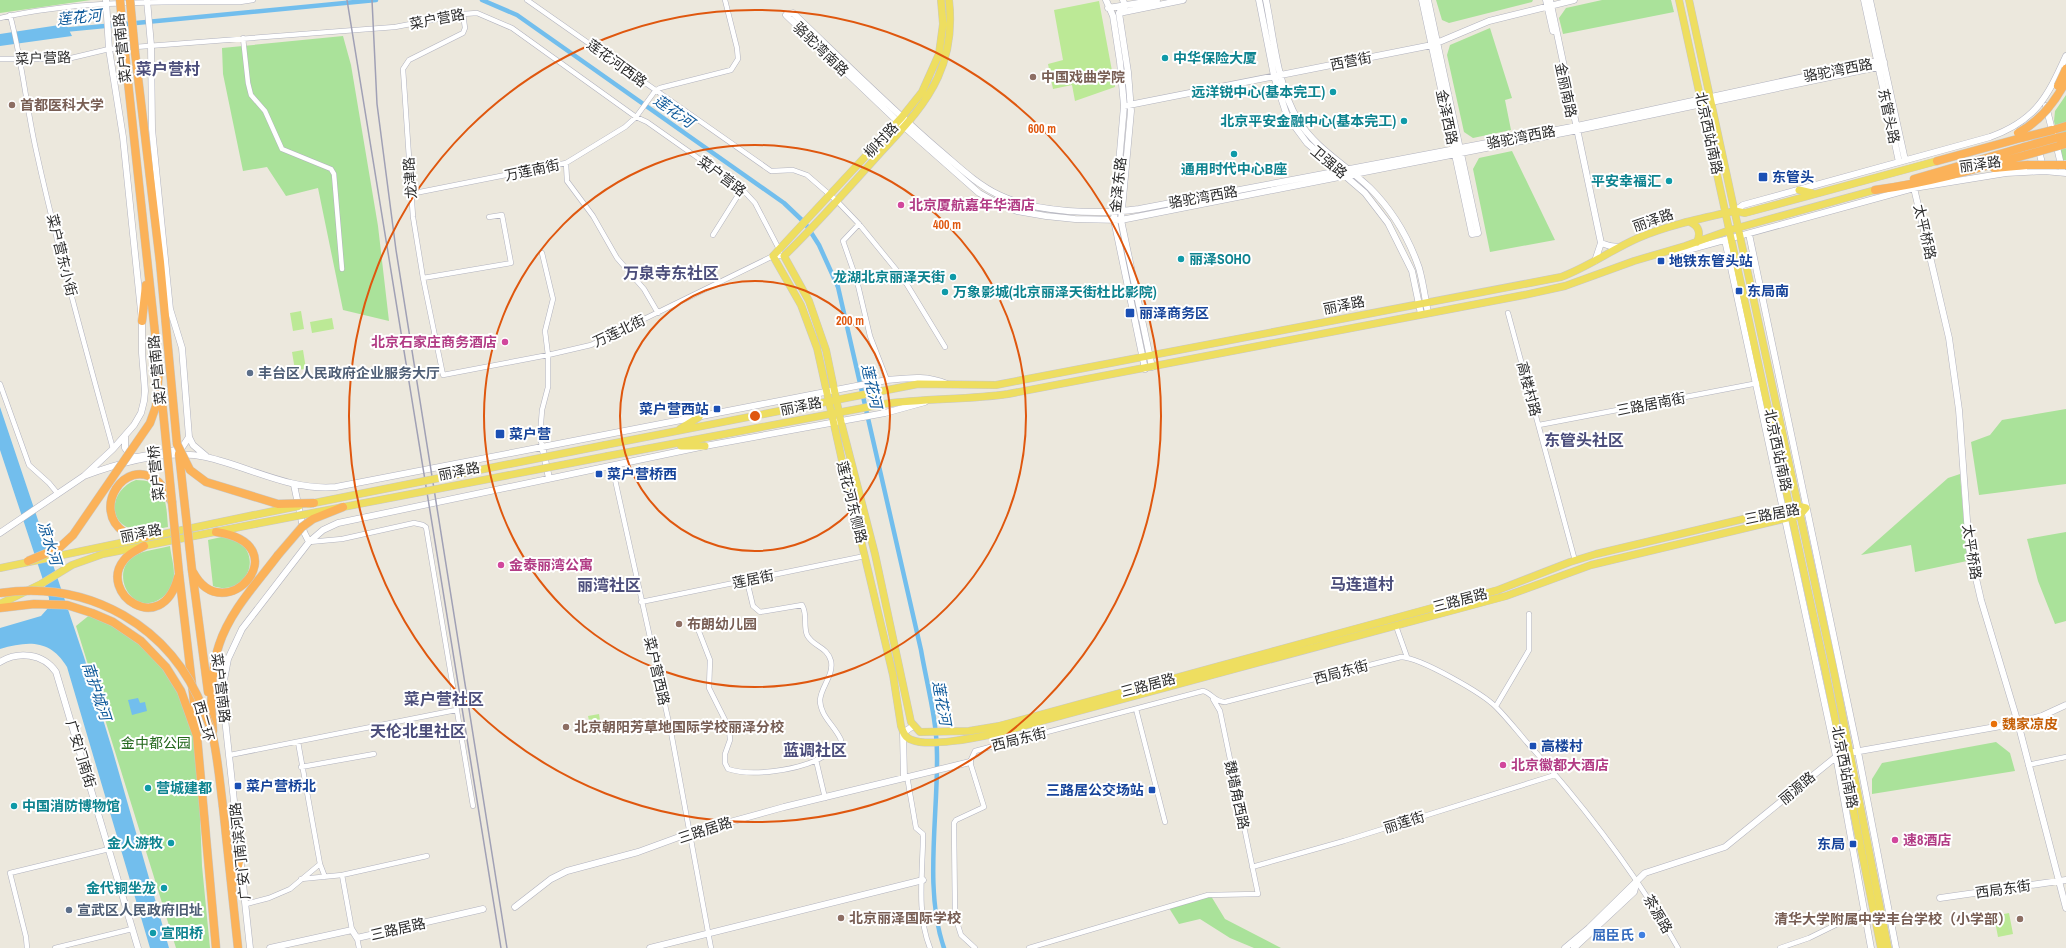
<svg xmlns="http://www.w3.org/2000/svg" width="2066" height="948" font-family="'Archivo Narrow','Noto Sans SC',sans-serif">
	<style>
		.green { fill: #aae29a }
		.pitch { fill: #bce996 }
		.water { fill: #72beed }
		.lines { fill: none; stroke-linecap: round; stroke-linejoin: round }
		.canal { stroke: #72beed; stroke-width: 4.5 }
		.street-casing { stroke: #b1b2be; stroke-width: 5.5 }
		.secondary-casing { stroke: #b1b2be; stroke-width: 7 }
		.primary-casing { stroke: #c8c8c8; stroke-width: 8 }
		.highway-casing { stroke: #c8c8c8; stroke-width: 9 }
		.street { stroke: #fff; stroke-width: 4.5 }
		.secondary { stroke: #fff; stroke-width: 6 }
		.primary { stroke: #eede60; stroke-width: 7 }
		.highway { stroke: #fbb259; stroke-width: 8 }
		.rail { stroke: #a0a0b5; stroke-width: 1.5 }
		.primary-bridge-casing { stroke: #c8c8c8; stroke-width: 8; stroke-linecap: butt }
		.highway-bridge-casing { stroke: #c8c8c8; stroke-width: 9; stroke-linecap: butt }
		.primary-bridge { stroke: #eede60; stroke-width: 7 }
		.highway-bridge { stroke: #fbb259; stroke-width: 8 }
		.ring { fill: none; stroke: #df570e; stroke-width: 2 }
		.culture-dot { fill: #0f9aa8; stroke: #fff; stroke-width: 1.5 }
		.education-dot { fill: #8d6e63; stroke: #fff; stroke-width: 1.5 }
		.transit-dot { fill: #1a4fb4; stroke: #fff; stroke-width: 1.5 }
		.hotel-dot { fill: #d1479c; stroke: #fff; stroke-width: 1.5 }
		.service-dot { fill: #5c6f8a; stroke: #fff; stroke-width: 1.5 }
		.food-dot { fill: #e8710a; stroke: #fff; stroke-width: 1.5 }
		.shop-dot { fill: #3f7fe0; stroke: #fff; stroke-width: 1.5 }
		.labels { text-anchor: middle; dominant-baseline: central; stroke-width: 4; stroke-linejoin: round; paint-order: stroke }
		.street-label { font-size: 14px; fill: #2b2b2b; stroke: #fff }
		.culture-label { font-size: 14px; font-weight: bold; fill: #0d838f; stroke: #fff; text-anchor: start }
		.education-label { font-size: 14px; font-weight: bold; fill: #785e54; stroke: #fff; text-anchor: start }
		.transit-label { font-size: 14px; font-weight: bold; fill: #164399; stroke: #fff; text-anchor: start }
		.hotel-label { font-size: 14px; font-weight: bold; fill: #b23c85; stroke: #fff; text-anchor: start }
		.service-label { font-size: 14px; font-weight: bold; fill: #4e5e75; stroke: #fff; text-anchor: start }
		.food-label { font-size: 14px; font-weight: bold; fill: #c56008; stroke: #fff; text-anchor: start }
		.park-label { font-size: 14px; fill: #22671b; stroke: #fff }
		.shop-label { font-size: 14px; font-weight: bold; fill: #366cbe; stroke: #fff; text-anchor: end }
		.water-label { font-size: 15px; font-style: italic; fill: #105a9a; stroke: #fff }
		.quarter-label { font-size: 16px; font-weight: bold; fill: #4c4e7b; stroke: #fff }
		.centre { fill: #df570e; stroke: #fff; stroke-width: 2 }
		.ring-label { font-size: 12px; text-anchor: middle; font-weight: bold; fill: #df570e; stroke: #fff; stroke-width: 4; stroke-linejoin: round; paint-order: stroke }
	</style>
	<rect width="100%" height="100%" fill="#ece8dd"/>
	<path class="green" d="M0,0H91L0,13Z
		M1436,0H1533L1532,2L1449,23L1442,20Z
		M1602,0H1671L1674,12L1563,34L1559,18L1566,8Z
		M1490,28L1512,98L1505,100L1511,130L1473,138L1464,132L1447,55L1450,45Z
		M343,36L351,65L378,226L389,321L343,310L318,188L286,196L267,167L243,171L223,74L222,48Z
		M2066,95V160H2062L2054,121L2055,111Z
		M1512,151L1555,240L1490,252L1473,169L1479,158Z
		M2066,409V484L1979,495L1971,442L1990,435L2002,420Z
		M1960,474L1967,561L1915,572L1911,545L1861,555L1948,478Z
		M136,480C167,480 166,503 168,527C158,529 144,533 134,530C105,522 111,489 136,480Z
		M2066,532V621L2055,624L2038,581L2027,539Z
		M226,536C267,546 250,599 213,586L208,540Z
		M170,546C171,555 174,565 174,574C174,583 171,590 164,596C135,621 107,574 134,556C144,550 159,549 170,546Z
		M92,613L141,641L166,667L197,736L202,866L210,948H176L76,626Z
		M1996,742L2010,753L2015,771L1872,794V779L1882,763Z
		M1211,896L1225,919L1281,948H1254L1230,938L1200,919L1179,924L1169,908Z"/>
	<path class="pitch" d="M1099,1L1115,87L1075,101L1072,85L1053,89L1048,64L1063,60L1054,10Z
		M301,311L304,329L293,331L290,313Z
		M332,318L334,329L312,333L310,322Z
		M303,350L306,369L295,370L292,352Z
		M599,714L602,733L592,735L588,716Z
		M2009,913L2013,934L1998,937L1994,916Z"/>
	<path class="water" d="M66,24L72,36L0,46V34Z
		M0,407L84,657L113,752L169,948H150L67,667C50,639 28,641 0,649V628L41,616L49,607V598L0,450Z
		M138,698L140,703L145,702L147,711L132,715L128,700Z"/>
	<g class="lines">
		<path class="canal" d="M482,0L517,15L784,203L805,223L819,245L838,287L921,650C927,685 937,720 937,755C938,816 924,891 944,948
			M63,30L376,0"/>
		<defs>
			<path id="street" d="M527,0L771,171L793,170L807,175L837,201L859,224L903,278L945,347
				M463,14L465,28L463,33L409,60L403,69L413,217L423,278L443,375L548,355L591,345L773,256H784
				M10,15C22,60 26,105 36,150C58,250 86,350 113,449
				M0,18C78,0 160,2 240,2L253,0
				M243,38L248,83L251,95L265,111L282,149L331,169L334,174L342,269
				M0,59H67L109,49L395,27L463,14L477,13L512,28L636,117L647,122L742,189L755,203L780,251
				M566,163L567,181L593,216L617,258L644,289L658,313
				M410,194L566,163L625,127L636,117L655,91L660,88L731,70L738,59L737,48L725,0
				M859,224L843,241L857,281L870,336L887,380
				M713,235L742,189
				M542,253L553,299L545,331L548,355V387L542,410L540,436L542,446
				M423,278L511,263L502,215L489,217
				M1508,313L1574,557
				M0,384L29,465L49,483L58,494
				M1539,425L1758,383
				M612,466L671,732L711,948
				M309,542L342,539L414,523L423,525L426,527L473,806
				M641,602L865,556
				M1396,626L1407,657
				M698,629L710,660L709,688L729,728L730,740L725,754V763L728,769C752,777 795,770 817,760C825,756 832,751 839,747L841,740C835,726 820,716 820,700C821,687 834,675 831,661C827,646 813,647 807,635C803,625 808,615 802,605L760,612L753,606L747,581
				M1496,706L1529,650V614
				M1136,709L1165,822
				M230,755L456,710
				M816,760L825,798
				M2028,765L2066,757
				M301,767L374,754
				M907,776L916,828L923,834C923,871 916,913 930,948
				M320,864L325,877
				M1252,867L1344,841L1555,775
				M342,875L352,930
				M301,879L342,875L427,856
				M246,904L269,898L290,889L320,864L298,742
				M357,938L359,948
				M27,948L26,937L10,873L109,849
				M55,948L132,929
				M975,948L961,935L955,916L954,823L956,820L984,807L970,762L975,751L1203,691C1212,693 1214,702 1225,702L1401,657C1421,658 1482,693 1496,707C1509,720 1520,735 1532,748C1587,810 1638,876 1678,948
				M1029,948L1208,895L1258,894L1220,711L1213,699
				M1780,948L1809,938L1864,911"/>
			<path id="secondary" d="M147,0L151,45L152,129L170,309L182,348L189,437L193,445L206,456
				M1106,0L1113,16L1120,62L1124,106L1114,220L1145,369
				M1123,0L1125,6L1119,13L1128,72L1131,111L1121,220L1152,367
				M1259,0L1274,76L1287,116L1307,143L1365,193L1388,223L1412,271L1421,314
				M1266,0C1274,39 1277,85 1298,120C1316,149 1346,165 1370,188C1392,210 1409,239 1419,268C1423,282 1425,298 1428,313
				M1422,0L1472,234L1478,233L1428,0
				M1546,0L1553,31
				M1550,0L1601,243L1595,261
				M1864,0L1899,162
				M1870,0L1905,160
				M1108,8L1157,0
				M793,13C841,59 888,106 939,150C958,166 976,184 999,195C1036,213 1099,215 1139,209L1577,126L1877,61L1884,62L1878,67L1578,130L1121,220L1075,219L1046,216L1017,211L997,203L979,193L894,118L786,15Z
				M1119,13L1183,0
				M1124,106L1432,45L1489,21L1574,0
				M2046,106L2053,134
				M2056,143L2062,169
				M2038,147L2043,167
				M1914,188L1949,338L1959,410L1969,548L1981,600L2018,723L2066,908
				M1735,211L1743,205L1990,137C2035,121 2047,98 2066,56
				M1749,234L1858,752L1896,948
				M1725,240L1836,756L1871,948
				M1601,243L1610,246L1619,247
				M1674,251L1688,250L1914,188L2006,173L2044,171L2066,173
				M125,437V448L131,456L137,457L181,449L189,437
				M542,446L549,478
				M84,476C119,463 169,449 206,457C250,467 290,491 336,487L887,380C908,378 927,375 947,384
				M294,485L304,532L309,542
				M0,533L84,476L113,449L134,425L141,413L144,401L145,391L142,353V321L123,137L109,49L106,0
				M0,662C18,651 43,653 56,672L138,948
				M1854,752L2018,723L2042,716L2066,705
				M904,777L903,733L913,726
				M1940,898L2066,880
				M515,907L551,879L567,871L638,852L690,833L784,807L970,762
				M250,948L222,691L228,659L242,629L309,542L323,530L338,523L705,446L885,413L925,402
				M270,948L352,930L357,938L483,909
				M650,948L923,880
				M1565,948L1589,928L1645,873L1725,847L1837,756
				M1574,948L1634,892L1637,881"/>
			<path id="primary" d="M941,0L943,24L939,54L922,92L902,117L773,256L801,305L817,348L843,465L893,675L901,726C903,732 905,738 912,740C929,747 975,738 993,734L1506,596L1591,565L1800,515L1806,508L1798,506L1596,554L1570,562L1498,590L999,726L969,731L920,732L911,722L875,554L841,422L826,350L809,301L784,256C815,226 844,193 873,161C896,135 923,110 938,77C949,53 952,26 949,0
				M1679,0L1825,669L1881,948
				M1689,0L1834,672L1888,948
				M1799,190L1812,193
				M1690,222C1699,226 1701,233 1697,242
				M680,429L699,417
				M605,445L918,384L996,385L1561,277C1588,267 1611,250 1638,238C1668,225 1703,218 1735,211L1745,213L1937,161
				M681,446H705
				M608,456L884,404C925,398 967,400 1008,394L1524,295L1565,286L1634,261L1685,246L1730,230L1875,190
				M0,568L254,515
				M0,604L41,584L72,565L103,554L255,524"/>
			<path id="highway" d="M135,52L160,262L177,444
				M125,54L159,370
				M2053,130L2066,126
				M2056,138L2066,136
				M2058,146L2066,144
				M1937,161L2021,138
				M1994,168L2027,165
				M1914,179L2024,147
				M1875,190C1927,183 1976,169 2026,155
				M142,321L146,285
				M145,537C138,536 130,535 124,532C91,509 125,457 156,480C164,485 166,495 172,502
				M144,546C137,550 129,553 124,560C97,593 162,639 178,577
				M192,570L208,692
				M193,572C225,632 301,544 216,532
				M179,573L197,727
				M0,608L34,604L67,605L92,613L113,622L141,641L166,667L181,691L197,736L216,948
				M211,705L213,731
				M211,710C212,688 212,666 219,645C230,611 257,583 278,555
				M223,807L238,948
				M234,882L241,854"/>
		</defs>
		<use href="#street" class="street-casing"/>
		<use href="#secondary" class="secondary-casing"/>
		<use href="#primary" class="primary-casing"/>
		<use href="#highway" class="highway-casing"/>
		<use href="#street" class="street"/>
		<use href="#secondary" class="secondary"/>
		<use href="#primary" class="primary"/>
		<use href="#highway" class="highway"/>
		<path class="rail" d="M347,0L501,948
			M372,0L377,104L396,250L507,948"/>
		<defs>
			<path id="primary-bridge" d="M309,504L605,445
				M254,515L299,506
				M255,524L608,456"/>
			<path id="highway-bridge" d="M120,0L125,54
				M130,0L135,52
				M2058,86L2066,69
				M2018,133C2039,122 2055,102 2066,81
				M2021,138L2053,130
				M2024,147L2056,138
				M2026,155L2058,146
				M2027,165H2066
				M161,391L179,573
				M177,444L190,470L206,482L278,504L314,503
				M179,454L192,570
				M278,555L302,527L313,519L343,507
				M28,561L59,548L73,535L150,423L156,406L159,370
				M0,593C90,580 171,626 204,711C207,720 211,728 213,737C218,760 220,784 223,807"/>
		</defs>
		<use href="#primary-bridge" class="primary-bridge-casing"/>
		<use href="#highway-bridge" class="highway-bridge-casing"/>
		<use href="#primary-bridge" class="primary-bridge"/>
		<use href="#highway-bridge" class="highway-bridge"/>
	</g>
	<g class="ring">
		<circle cx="755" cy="416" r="135"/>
		<circle cx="755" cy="416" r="271"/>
		<circle cx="755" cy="416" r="406"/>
	</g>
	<g class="culture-dot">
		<circle cx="1165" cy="58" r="4"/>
		<circle cx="1333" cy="92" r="4"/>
		<circle cx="1404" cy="121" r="4"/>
		<circle cx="1234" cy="154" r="4"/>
		<circle cx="1669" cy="181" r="4"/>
		<circle cx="1181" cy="259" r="4"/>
		<circle cx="953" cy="277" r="4"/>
		<circle cx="945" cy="292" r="4"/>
		<circle cx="148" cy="788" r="4"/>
		<circle cx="14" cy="806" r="4"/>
		<circle cx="171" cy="843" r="4"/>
		<circle cx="164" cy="888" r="4"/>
		<circle cx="153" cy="933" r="4"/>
	</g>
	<g class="education-dot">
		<circle cx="1033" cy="77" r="4"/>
		<circle cx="12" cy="105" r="4"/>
		<circle cx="679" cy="624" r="4"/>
		<circle cx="566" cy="727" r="4"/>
		<circle cx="841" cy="918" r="4"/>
		<circle cx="2020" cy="919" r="4"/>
	</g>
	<g class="transit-dot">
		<rect x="1758" y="172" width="10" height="10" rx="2"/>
		<rect x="1657" y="257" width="8" height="8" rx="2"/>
		<rect x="1735" y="287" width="8" height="8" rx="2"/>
		<rect x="1125" y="308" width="10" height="10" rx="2"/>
		<rect x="713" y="405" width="8" height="8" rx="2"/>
		<rect x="495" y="429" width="10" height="10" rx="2"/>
		<rect x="595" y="470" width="8" height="8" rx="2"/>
		<rect x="1529" y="742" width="8" height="8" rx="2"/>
		<rect x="234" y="782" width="8" height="8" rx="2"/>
		<rect x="1148" y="786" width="8" height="8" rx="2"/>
		<rect x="1849" y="840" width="8" height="8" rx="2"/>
	</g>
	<g class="hotel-dot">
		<circle cx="901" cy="205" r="4"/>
		<circle cx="505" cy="342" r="4"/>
		<circle cx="501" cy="565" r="4"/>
		<circle cx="1503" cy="765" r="4"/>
		<circle cx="1895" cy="840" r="4"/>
	</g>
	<g class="service-dot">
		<circle cx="250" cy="373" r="4"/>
		<circle cx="69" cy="910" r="4"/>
	</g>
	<circle class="food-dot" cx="1994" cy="724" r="4"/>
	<circle class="shop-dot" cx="1642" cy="935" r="4"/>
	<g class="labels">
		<g class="street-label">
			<text transform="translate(437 19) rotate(-11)">菜户营路</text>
			<text transform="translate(122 48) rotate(-96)">菜户营南路</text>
			<text transform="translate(821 49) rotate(44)">骆驼湾南路</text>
			<text transform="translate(43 58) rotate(-2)">菜户营路</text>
			<text transform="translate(1351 61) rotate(-11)">西营街</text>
			<text transform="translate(617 63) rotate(36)">莲花河西路</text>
			<text transform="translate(1838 70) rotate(-11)">骆驼湾西路</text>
			<text transform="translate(1566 90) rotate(78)">金丽南路</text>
			<text transform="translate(1889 116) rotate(78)">东管头路</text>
			<text transform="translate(1447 117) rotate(78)">金泽西路</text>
			<text transform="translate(1709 133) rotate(78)">北京西站南路</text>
			<text transform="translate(1521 137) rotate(-11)">骆驼湾西路</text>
			<text transform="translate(881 140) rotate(-47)">柳村路</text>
			<text transform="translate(1329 162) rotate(40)">卫强路</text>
			<text transform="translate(1980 164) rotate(-8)">丽泽路</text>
			<text transform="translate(532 170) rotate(-12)">万莲南街</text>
			<text transform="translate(722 176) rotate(37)">菜户营路</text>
			<text transform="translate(410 178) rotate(-94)">龙津路</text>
			<text transform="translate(1118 185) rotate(-84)">金泽东路</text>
			<text transform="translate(1203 197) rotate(-10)">骆驼湾西路</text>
			<text transform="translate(1653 220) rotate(-19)">丽泽路</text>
			<text transform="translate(1925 232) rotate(77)">太平桥路</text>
			<text transform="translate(62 255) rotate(76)">菜户营东小街</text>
			<text transform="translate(1344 305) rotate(-11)">丽泽路</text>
			<text transform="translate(619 331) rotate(-25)">万莲北街</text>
			<text transform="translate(157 370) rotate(-96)">菜户营南路</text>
			<text transform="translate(1529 389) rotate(75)">高楼村路</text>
			<text transform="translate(1651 404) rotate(-11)">三路居南街</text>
			<text transform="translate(801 406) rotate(-11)">丽泽路</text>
			<text transform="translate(1778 450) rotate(78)">北京西站南路</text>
			<text transform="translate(459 471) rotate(-11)">丽泽路</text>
			<text transform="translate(156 473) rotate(-96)">菜户营桥</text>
			<text transform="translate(852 502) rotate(76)">莲花河东侧路</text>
			<text transform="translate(1772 514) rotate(-11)">三路居路</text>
			<text transform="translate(141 533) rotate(-11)">丽泽路</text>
			<text transform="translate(1972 552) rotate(81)">太平桥路</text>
			<text transform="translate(753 579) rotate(-12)">莲居街</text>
			<text transform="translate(1460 600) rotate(-15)">三路居路</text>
			<text transform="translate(657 671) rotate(77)">菜户营西路</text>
			<text transform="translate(1341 672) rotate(-15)">西局东街</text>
			<text transform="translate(1148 685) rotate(-15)">三路居路</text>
			<text transform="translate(221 688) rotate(83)">菜户营南路</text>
			<text transform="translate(204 721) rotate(74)">西二环</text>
			<text transform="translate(1019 739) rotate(-14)">西局东街</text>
			<text transform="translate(81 754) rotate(73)">广安门南街</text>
			<text transform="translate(1845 767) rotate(79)">北京西站南路</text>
			<text transform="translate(1797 788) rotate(-40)">丽源路</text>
			<text transform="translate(1237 795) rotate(78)">魏墙角西路</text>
			<text transform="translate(1404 822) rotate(-17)">丽莲街</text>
			<text transform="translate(705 830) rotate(-18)">三路居路</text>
			<text transform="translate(240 851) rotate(-96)">广安门南滨河路</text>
			<text transform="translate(2003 889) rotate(-8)">西局东街</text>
			<text transform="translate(1658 914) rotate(59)">茶源路</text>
			<text transform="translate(398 929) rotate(-13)">三路居路</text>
		</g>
		<g class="culture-label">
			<text x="1173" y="58">中华保险大厦</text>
			<text x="1325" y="92" text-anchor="end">远洋锐中心(基本完工)</text>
			<text x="1396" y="121" text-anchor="end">北京平安金融中心(基本完工)</text>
			<text x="1234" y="169" text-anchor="middle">通用时代中心B座</text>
			<text x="1661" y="181" text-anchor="end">平安幸福汇</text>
			<text x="1189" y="259">丽泽SOHO</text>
			<text x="945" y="277" text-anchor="end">龙湖北京丽泽天街</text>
			<text x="953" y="292">万象影城(北京丽泽天街杜比影院)</text>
			<text x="156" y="788">营城建都</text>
			<text x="22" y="806">中国消防博物馆</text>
			<text x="163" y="843" text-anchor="end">金人游牧</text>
			<text x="156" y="888" text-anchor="end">金代铜坐龙</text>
			<text x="161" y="933">宣阳桥</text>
		</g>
		<g class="education-label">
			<text x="1041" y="77">中国戏曲学院</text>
			<text x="20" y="105">首都医科大学</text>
			<text x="687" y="624">布朗幼儿园</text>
			<text x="574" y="727">北京朝阳芳草地国际学校丽泽分校</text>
			<text x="849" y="918">北京丽泽国际学校</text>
			<text x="2012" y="919" text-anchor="end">清华大学附属中学丰台学校（小学部）</text>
		</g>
		<g class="transit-label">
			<text x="1772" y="177">东管头</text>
			<text x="1669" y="261">地铁东管头站</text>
			<text x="1747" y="291">东局南</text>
			<text x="1139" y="313">丽泽商务区</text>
			<text x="709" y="409" text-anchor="end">菜户营西站</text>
			<text x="509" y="434">菜户营</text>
			<text x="607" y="474">菜户营桥西</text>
			<text x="1541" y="746">高楼村</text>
			<text x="246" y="786">菜户营桥北</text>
			<text x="1144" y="790" text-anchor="end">三路居公交场站</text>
			<text x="1845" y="844" text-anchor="end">东局</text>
		</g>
		<g class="hotel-label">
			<text x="909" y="205">北京厦航嘉年华酒店</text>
			<text x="497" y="342" text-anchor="end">北京石家庄商务酒店</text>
			<text x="509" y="565">金泰丽湾公寓</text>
			<text x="1511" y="765">北京徽都大酒店</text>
			<text x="1903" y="840">速8酒店</text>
		</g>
		<g class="service-label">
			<text x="258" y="373">丰台区人民政府企业服务大厅</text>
			<text x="77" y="910">宣武区人民政府旧址</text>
		</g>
		<g class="food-label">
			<text x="2002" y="724">魏家凉皮</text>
		</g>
		<g class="park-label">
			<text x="156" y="743">金中都公园</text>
		</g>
		<g class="shop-label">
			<text x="1634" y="935">屈臣氏</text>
		</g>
		<g class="water-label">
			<text transform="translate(79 17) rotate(-6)">莲花河</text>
			<text transform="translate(674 111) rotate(35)">莲花河</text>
			<text transform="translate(872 386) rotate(77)">莲花河</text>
			<text transform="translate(50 543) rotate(72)">凉水河</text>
			<text transform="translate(97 691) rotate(72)">南护城河</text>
			<text transform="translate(942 703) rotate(80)">莲花河</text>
		</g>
		<g class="quarter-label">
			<text x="168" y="69">菜户营村</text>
			<text x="671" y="273">万泉寺东社区</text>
			<text x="1584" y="440">东管头社区</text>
			<text x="1362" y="584">马连道村</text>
			<text x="609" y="585">丽湾社区</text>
			<text x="444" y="699">菜户营社区</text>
			<text x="418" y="731">天伦北里社区</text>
			<text x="815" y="750">蓝调社区</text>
		</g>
	</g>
	<circle cx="755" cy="416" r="6" class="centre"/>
	<g class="ring-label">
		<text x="1042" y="133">600 m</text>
		<text x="947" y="229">400 m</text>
		<text x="850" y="325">200 m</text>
	</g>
</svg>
